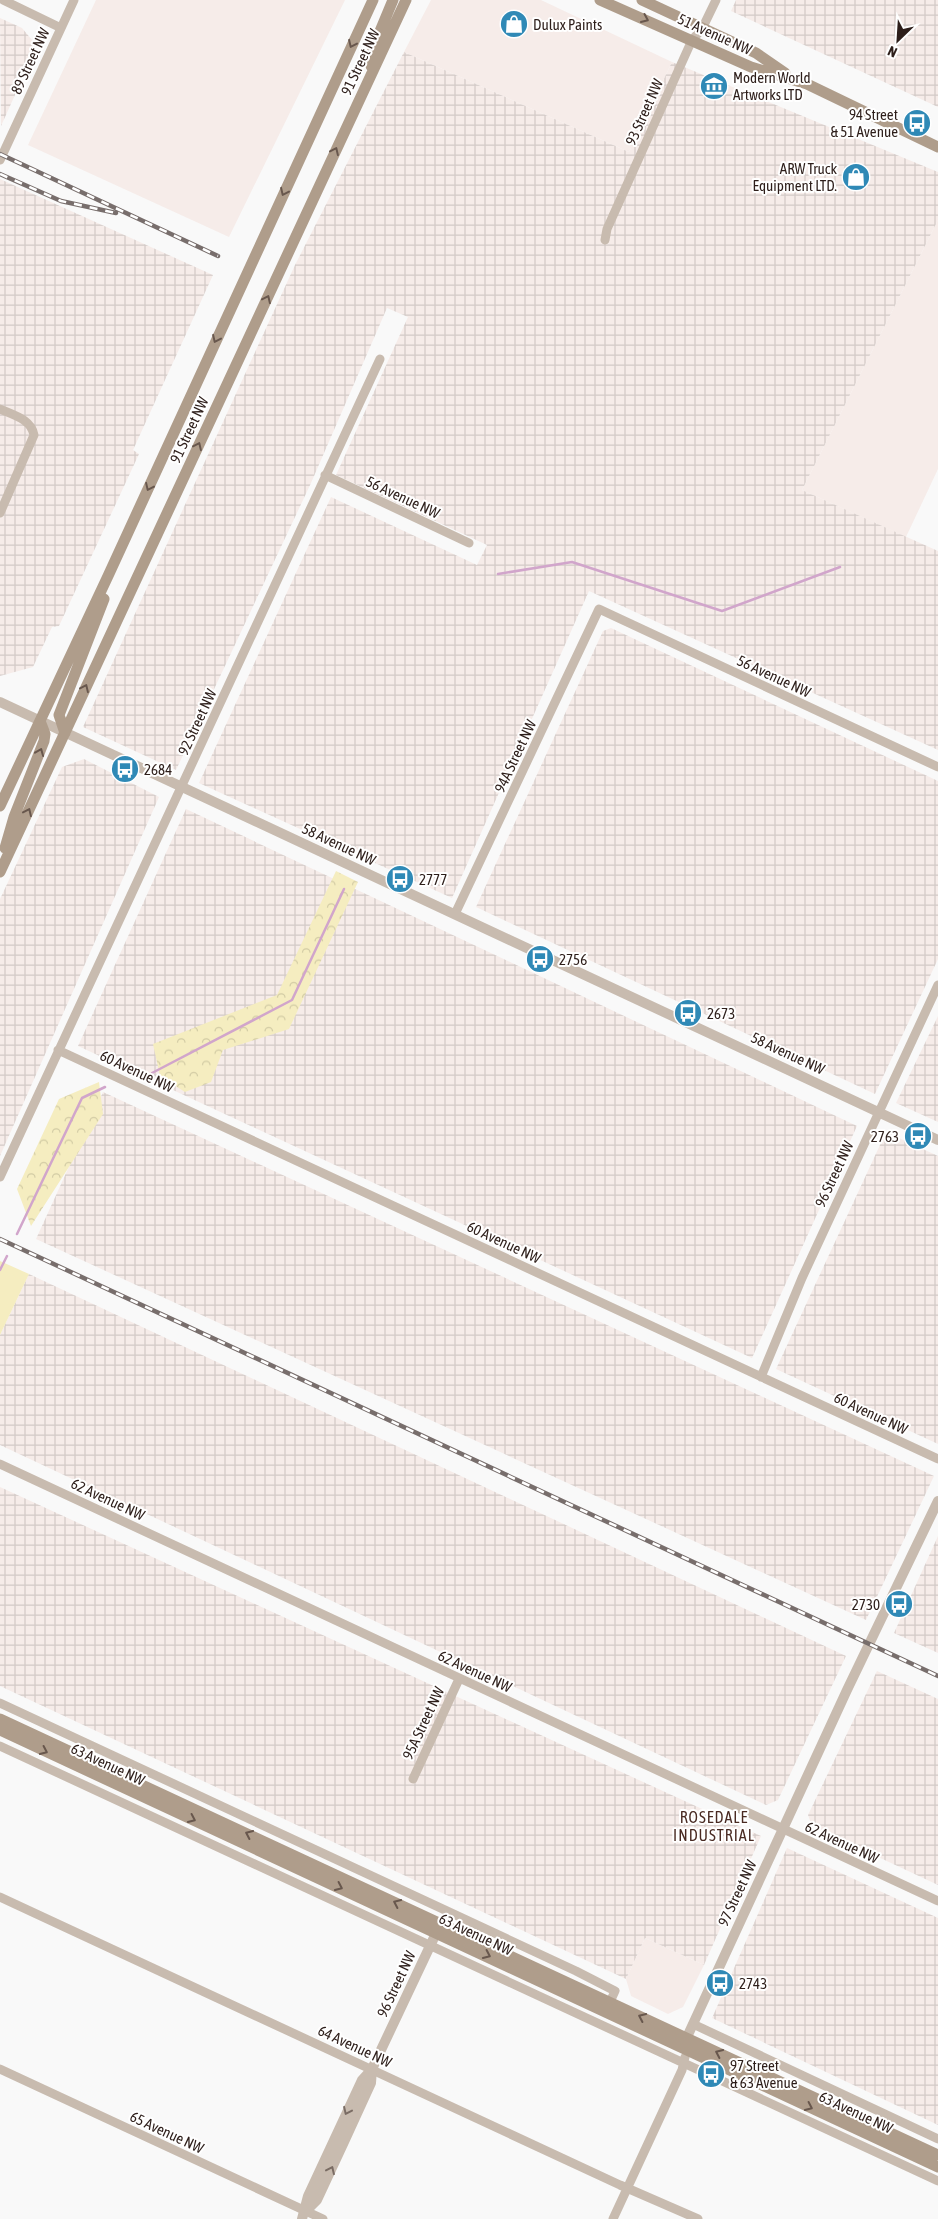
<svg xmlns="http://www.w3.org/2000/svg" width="938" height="2219" font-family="'Asap Condensed',sans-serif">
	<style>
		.built { fill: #f6ece9 }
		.industrial { fill: url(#industrial-grid) }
		.green { fill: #f5edc0 }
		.forest { fill: url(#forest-crowns) }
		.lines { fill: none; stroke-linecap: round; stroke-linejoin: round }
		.stream { stroke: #d1a5cb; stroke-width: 2.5 }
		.minor { stroke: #c8bbaf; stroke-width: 9 }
		.tertiary { stroke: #c8bbaf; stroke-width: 10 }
		.secondary { stroke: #af9d8b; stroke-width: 11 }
		.rail-casing { stroke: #786e6c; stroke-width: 4.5 }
		.rail { stroke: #fff; stroke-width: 2.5; stroke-dasharray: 8; stroke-linecap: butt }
		.oneway { stroke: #68574d }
		.oneway2 { stroke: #7a6c64 }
		.labels { text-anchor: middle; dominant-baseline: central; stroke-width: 4; stroke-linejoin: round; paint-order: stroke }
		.poi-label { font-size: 15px; fill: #2d1e1a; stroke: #fff; text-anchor: start }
		.street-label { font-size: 15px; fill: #2d1e1a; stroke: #fff }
		.neighbourhood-label { font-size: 16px; letter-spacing: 1px; fill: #492a22; stroke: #fff }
	</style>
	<defs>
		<pattern id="industrial-grid" width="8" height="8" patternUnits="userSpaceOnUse" patternTransform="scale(1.25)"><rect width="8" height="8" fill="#f6ece9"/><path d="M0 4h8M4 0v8" fill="none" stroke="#d3cac7"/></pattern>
		<pattern id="forest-crowns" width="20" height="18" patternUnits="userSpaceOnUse" patternTransform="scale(1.25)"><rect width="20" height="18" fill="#f5edc0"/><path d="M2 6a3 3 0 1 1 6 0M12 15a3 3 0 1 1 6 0" fill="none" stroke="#d2cba4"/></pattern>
	</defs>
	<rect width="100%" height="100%" fill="#f9f9f9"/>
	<path class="built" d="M96,0H345L229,237L28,145Z
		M431,0H541L672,62L629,152L404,52Z
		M938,220V469L906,537L802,490Z
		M645,1938L704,1965L683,2007L668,2014L631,1996L626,1979Z"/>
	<path class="industrial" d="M736,0H938V107L731,11Z
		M0,18L22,28L37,46L1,126Z
		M404,52L629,152L672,62L938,172V220L802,490L938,551V750L589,591L452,898L199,783L331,497L477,565L487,545L336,475L408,317L387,308L311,483L176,770L83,727L295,265Z
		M0,179L213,275L133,450L139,454L59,626L52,627L33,667L0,676Z
		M611,628L938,781V959L875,1094L476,907L603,631Z
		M84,759L159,797L0,1156V899L62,767Z
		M186,809L857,1126L752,1358L78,1046Z
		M938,1016V1122L896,1103Z
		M103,1092L934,1476L866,1620L36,1239Z
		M886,1132L938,1156V1444L776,1369Z
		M29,1274L846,1656L778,1800L766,1805L0,1445V1335Z
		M0,1487L761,1836L704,1965L645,1938L626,1979L0,1686Z
		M938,1536V1653L894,1633Z
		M877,1671L938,1699V1885L812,1826L808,1815Z
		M787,1848L938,1918V2125L712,2018Z"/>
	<path class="green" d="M0,1261L29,1274L0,1335Z"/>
	<path class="forest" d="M336,871L358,882L289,1029L223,1050L211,1082L185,1092L160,1076L153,1044L277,995Z
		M99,1082L103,1114L31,1226L17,1189L59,1099Z"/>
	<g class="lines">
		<path class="stream" d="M498,574L572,562L722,611L840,567
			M152,1073L292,1000L344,889
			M17,1234L82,1098L105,1087
			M0,1270L7,1256"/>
		<path class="minor" d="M3,0L61,28
			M0,160L74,0
			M605,240L607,229L692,40L702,29L716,0
			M0,409C13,415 31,419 34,435L0,513
			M325,475L469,543
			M455,914L599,609L938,767
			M58,1050L938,1459
			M0,1177L380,359
			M761,1377L802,1278L938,985
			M0,1464L938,1901
			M0,1703L576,1971L615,1991L610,2002
			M0,1746L938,2181
			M413,1779L459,1679
			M0,1897L620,2185L698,2219
			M693,2024L938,2139
			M0,2069L323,2219
			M613,2219L682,2070L685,2057"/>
		<path class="tertiary" d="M0,702L938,1140
			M686,2045L687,2037L693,2024L847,1690L938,1501
			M306,2211L317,2200L344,2142L371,2083L372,2069
			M302,2219L308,2196L362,2080L372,2069L439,1927"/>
		<path class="secondary" d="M600,0L751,67L807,84L938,147
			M642,0L756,53L785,73
			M371,66L373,48L393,0
			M65,733L59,715L104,599
			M0,806L108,576L373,0
			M5,848L14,817L44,741L45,734L40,721
			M0,872L406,0
			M0,1719L938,2155
			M0,1730L938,2167"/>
		<defs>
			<path id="rail" d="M0,154L218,256
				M0,174L61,201L116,213
				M0,1239L938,1676"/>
		</defs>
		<use href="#rail" class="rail-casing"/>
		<use href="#rail" class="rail"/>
	</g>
	<defs><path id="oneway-chevron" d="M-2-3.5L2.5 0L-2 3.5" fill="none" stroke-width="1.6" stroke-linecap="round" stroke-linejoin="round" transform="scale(1.25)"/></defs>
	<g class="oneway">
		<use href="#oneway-chevron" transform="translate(645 19) rotate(24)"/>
		<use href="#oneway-chevron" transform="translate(352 44) rotate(115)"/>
		<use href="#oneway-chevron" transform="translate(335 151) rotate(-65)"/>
		<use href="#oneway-chevron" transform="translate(284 192) rotate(115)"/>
		<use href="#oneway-chevron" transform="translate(267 299) rotate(-65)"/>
		<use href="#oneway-chevron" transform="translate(216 339) rotate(115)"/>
		<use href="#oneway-chevron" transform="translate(198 446) rotate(-65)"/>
		<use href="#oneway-chevron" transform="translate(149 487) rotate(115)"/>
		<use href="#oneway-chevron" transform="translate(85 688) rotate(-65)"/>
		<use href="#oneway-chevron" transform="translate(40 752) rotate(-68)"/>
		<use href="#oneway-chevron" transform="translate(28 812) rotate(-65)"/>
		<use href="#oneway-chevron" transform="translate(44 1751) rotate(25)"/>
		<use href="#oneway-chevron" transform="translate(192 1819) rotate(25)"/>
		<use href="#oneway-chevron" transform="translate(249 1834) rotate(-155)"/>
		<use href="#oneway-chevron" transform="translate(339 1887) rotate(25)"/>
		<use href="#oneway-chevron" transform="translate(397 1903) rotate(-155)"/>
		<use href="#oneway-chevron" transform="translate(487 1955) rotate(25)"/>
		<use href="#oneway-chevron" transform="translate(642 2017) rotate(-155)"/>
		<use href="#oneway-chevron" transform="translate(719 2053) rotate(-155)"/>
		<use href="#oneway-chevron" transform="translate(809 2107) rotate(25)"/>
	</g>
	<g class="oneway2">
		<use href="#oneway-chevron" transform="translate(347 2111) rotate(115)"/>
		<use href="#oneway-chevron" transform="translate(331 2170) rotate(-65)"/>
	</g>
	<defs>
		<symbol id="shop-disc" viewBox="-11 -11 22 22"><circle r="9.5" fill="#2f89b6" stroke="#fff"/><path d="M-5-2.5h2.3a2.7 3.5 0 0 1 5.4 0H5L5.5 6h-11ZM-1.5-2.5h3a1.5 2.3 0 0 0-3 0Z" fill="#fff"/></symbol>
		<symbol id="museum-disc" viewBox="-11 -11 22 22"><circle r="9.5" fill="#2f89b6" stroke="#fff"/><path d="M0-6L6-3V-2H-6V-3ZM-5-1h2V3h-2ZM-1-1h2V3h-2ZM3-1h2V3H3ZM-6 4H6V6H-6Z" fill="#fff"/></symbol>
		<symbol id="bus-disc" viewBox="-11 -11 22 22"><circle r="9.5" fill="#2f89b6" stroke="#fff"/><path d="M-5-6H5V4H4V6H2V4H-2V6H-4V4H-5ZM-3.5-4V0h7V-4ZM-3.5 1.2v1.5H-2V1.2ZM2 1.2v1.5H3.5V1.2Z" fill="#fff"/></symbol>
	</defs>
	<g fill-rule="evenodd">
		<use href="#shop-disc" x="498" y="8" width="32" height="32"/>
		<use href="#museum-disc" x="698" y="70" width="32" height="32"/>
		<use href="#bus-disc" x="901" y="107" width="32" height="32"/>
		<use href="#shop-disc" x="840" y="161" width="32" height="32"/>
		<use href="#bus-disc" x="109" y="753" width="32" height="32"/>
		<use href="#bus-disc" x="384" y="863" width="32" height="32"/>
		<use href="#bus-disc" x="524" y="943" width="32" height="32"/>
		<use href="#bus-disc" x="672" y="997" width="32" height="32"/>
		<use href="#bus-disc" x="902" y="1120" width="32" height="32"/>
		<use href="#bus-disc" x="883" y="1588" width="32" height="32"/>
		<use href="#bus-disc" x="704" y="1967" width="32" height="32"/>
		<use href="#bus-disc" x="695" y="2058" width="32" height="32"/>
	</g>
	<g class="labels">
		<g class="poi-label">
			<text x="533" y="24">Dulux Paints</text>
			<text x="733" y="77">Modern World<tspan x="733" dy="17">Artworks LTD</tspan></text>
			<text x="898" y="114" text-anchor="end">94 Street<tspan x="898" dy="17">&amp; 51 Avenue</tspan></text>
			<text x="837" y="168" text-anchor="end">ARW Truck<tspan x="837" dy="17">Equipment LTD.</tspan></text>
			<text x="144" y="769">2684</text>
			<text x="419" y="879">2777</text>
			<text x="559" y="959">2756</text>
			<text x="707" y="1013">2673</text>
			<text x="899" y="1136" text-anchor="end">2763</text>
			<text x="880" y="1604" text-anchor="end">2730</text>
			<text x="739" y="1983">2743</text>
			<text x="730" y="2065">97 Street<tspan x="730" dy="17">&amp; 63 Avenue</tspan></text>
		</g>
		<g class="street-label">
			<text transform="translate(715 34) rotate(24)">51 Avenue NW</text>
			<text transform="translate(30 61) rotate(-65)">89 Street NW</text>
			<text transform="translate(360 62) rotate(-65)">91 Street NW</text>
			<text transform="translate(644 112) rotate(-66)">93 Street NW</text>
			<text transform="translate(189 430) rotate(-65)">91 Street NW</text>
			<text transform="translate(403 497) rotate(25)">56 Avenue NW</text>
			<text transform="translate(774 676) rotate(25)">56 Avenue NW</text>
			<text transform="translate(197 722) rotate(-65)">92 Street NW</text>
			<text transform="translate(515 756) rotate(-65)">94A Street NW</text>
			<text transform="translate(339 844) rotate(25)">58 Avenue NW</text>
			<text transform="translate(788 1053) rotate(25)">58 Avenue NW</text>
			<text transform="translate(137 1071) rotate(25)">60 Avenue NW</text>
			<text transform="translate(834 1174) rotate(-65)">96 Street NW</text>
			<text transform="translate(504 1242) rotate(25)">60 Avenue NW</text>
			<text transform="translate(871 1413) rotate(25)">60 Avenue NW</text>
			<text transform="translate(108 1499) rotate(25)">62 Avenue NW</text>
			<text transform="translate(475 1671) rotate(25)">62 Avenue NW</text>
			<text transform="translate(423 1723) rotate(-65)">95A Street NW</text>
			<text transform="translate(108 1764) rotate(25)">63 Avenue NW</text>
			<text transform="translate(842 1842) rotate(25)">62 Avenue NW</text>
			<text transform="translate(737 1893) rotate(-65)">97 Street NW</text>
			<text transform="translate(476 1934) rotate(25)">63 Avenue NW</text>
			<text transform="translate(396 1984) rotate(-65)">96 Street NW</text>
			<text transform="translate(355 2046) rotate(25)">64 Avenue NW</text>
			<text transform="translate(856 2112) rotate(25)">63 Avenue NW</text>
			<text transform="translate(167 2132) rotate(25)">65 Avenue NW</text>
		</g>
		<g class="neighbourhood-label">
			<text x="714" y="1817">ROSEDALE<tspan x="714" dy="18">INDUSTRIAL</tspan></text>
		</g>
	</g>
	<g transform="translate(898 40) rotate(205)" stroke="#ffffff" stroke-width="4" paint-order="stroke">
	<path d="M0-4L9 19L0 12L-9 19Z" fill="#2d1e1a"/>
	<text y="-8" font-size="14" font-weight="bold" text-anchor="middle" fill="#2d1e1a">N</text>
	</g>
</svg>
